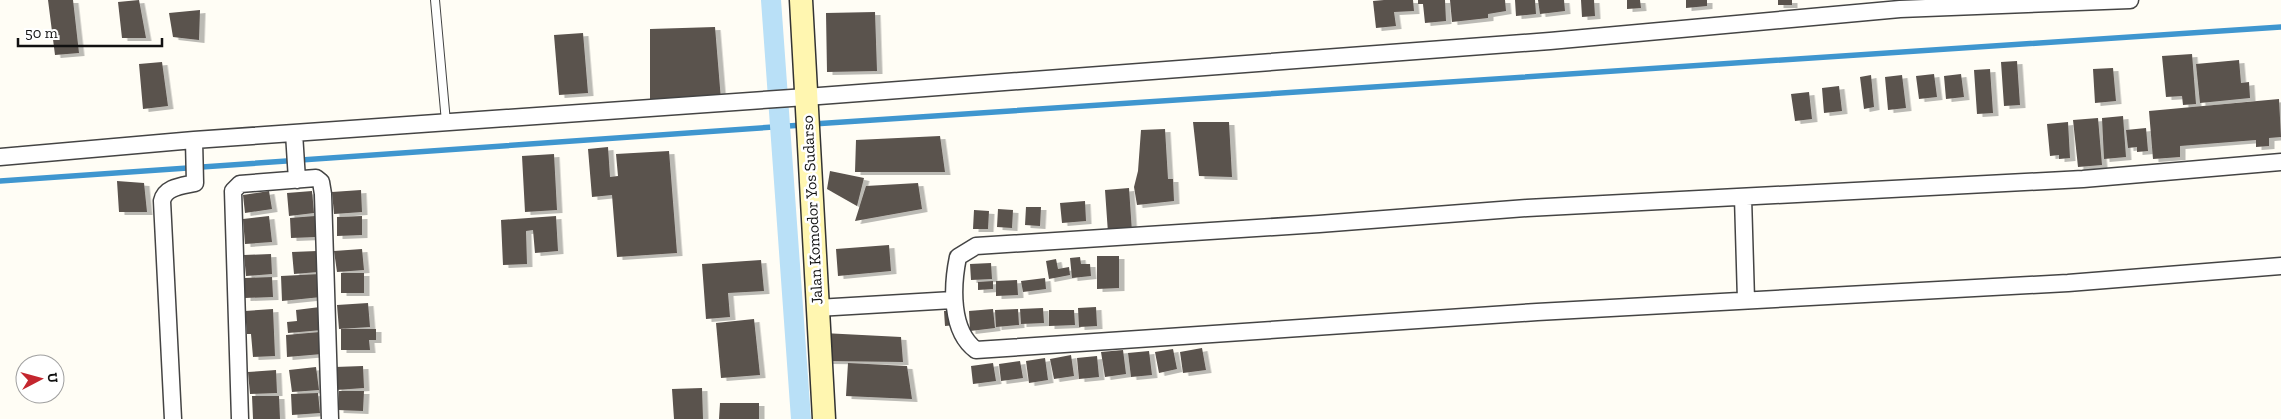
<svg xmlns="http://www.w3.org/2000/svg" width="2281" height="419" font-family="'Zilla Slab',serif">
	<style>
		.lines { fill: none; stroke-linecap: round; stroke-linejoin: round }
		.stream { stroke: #3f96cf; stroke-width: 5.5 }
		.canal { stroke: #b9e0f7; stroke-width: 20 }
		.building { fill: #5a524d; filter: url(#shadow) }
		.lane-casing { stroke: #444; stroke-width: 10 }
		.street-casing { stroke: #444; stroke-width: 19 }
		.secondary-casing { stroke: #333; stroke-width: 25 }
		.lane { stroke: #fff; stroke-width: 8 }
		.street { stroke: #fff; stroke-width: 16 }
		.secondary { stroke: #fff6b0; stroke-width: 22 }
		.labels { text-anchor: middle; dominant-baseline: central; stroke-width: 5; stroke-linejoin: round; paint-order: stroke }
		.street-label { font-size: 16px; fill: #111; stroke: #fff }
	</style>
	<defs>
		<filter id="shadow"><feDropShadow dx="5.5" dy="3" stdDeviation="0" flood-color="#0004"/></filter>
	</defs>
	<rect width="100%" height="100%" fill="#fffdf5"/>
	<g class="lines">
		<path class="stream" d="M813,124L2281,27
			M0,181L803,125"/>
		<path class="canal" d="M771,0L801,419"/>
	</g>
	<path class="building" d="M48,0H73L79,53L55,55Z
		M139,0L146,38H122L118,2Z
		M1384,0H1413L1414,11L1394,12L1396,26L1376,28L1373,1Z
		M1418,0H1445L1446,21L1425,23L1423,4H1418Z
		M1450,0H1505L1506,11L1488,14V18L1452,22Z
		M1515,0H1535L1536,14L1516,16Z
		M1538,0H1564L1565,11L1540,14Z
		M1581,0H1594L1595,16L1582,17Z
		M1627,0H1640L1641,8L1627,9Z
		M1686,0H1707V6L1686,8Z
		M1778,0H1792V5H1778Z
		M200,10L199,40L173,37L169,13Z
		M875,12L877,71L827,72L826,13Z
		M715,27L721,100L650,104V29Z
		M583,33L588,93L559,95L554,35Z
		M2192,54L2196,104L2183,105L2182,96L2166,97L2162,56Z
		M2239,60L2241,83L2249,82L2250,98L2200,103L2196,64Z
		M2017,61L2020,105L2004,106L2001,62Z
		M162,62L168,106L143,109L139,64Z
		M2113,68L2116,101L2095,103L2093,69Z
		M1990,69L1993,113L1977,114L1974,70Z
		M1934,74L1937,97L1919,99L1916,76Z
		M1961,74L1964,97L1946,99L1944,76Z
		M1871,75L1874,107L1864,109L1860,77Z
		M1902,75L1906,108L1888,110L1885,77Z
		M1839,86L1842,111L1824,113L1822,88Z
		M1809,92L1812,119L1795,121L1791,94Z
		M2279,99L2281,137L2269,138V146L2256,147V140L2180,146V157L2153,159L2149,111Z
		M2123,116L2126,157L2104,159L2102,118Z
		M2098,118L2102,165L2078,167L2073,120Z
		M1193,122H1229L1232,177L1199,176Z
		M2068,122L2070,158L2059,159V155L2050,156L2047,124Z
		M2146,128L2148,151L2137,152V147L2128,148L2126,130Z
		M1165,129L1168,179H1173L1174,201L1137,205L1134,187L1138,171L1141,130Z
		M940,136L945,172H855L856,140Z
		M608,147L610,177L618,176L616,154L669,151L677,253L617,257L612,195L592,197L588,149Z
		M554,154L557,210L525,212L522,156Z
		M830,171L864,178L857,206L827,189Z
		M117,181L144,183L147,212H119Z
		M918,183L922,209L855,221L866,186Z
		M1129,188L1132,232L1108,233L1105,190Z
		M361,190L362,212L334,214L332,192Z
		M269,191L272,209L245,213L243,195Z
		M312,191L314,213L289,216L287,193Z
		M1085,201L1086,221L1062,223L1060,203Z
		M1026,207H1041L1040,226L1025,225Z
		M998,209L1013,210L1012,228L997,227Z
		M974,210L989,211L988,229H973Z
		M269,216L272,242L245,244L243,219Z
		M315,216L316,237L291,238L290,218Z
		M362,216V235L337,236V217Z
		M556,216L558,251L535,253L533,230L526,231L527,264L503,265L501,220Z
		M889,245L891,271L838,276L836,249Z
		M362,249L364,270L337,272L334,251Z
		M317,251L318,272L294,274L292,252Z
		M271,254L272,274L246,276L244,255Z
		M1097,256H1119V288L1097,289Z
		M1080,257L1081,264H1090L1091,276L1072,278L1070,258Z
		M1056,259L1058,269L1069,267L1070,275L1049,279L1046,261Z
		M761,260L764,291L728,293L730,317L706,319L702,264Z
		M991,263L992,279L971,280L970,264Z
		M341,273H364V293H341Z
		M320,274L321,297L282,301L281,276Z
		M272,277L273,297L245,298V278Z
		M1045,278L1046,289L1023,292L1021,281Z
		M1017,280L1018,295L996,296V281Z
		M993,281V289L978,290V282Z
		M368,303L370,327L339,329L337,305Z
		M320,307L322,330L288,333L287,322L297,321L296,310Z
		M1096,307L1097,326L1079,327L1078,308Z
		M1043,308L1044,323L1021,324L1020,309Z
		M273,309L275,356L253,357L251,334H247L245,311Z
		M993,309L995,328L970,331L969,311Z
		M1018,309L1019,325L996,327L995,310Z
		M955,310L956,325L945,326L944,311Z
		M1049,310H1074L1075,325L1049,326Z
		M754,319L760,375L721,378L716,323Z
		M341,329H376V340H369L370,350H341Z
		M320,332L322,354L287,357L286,335Z
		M823,333L901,337L903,362L827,361Z
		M1202,348L1206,370L1183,373L1180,352Z
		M1173,349L1177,369L1159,373L1155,352Z
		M1123,350L1126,374L1105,377L1101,352Z
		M1149,351L1152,375L1131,377L1128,353Z
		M1071,355L1074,376L1054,379L1050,359Z
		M1097,356L1099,377L1079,379L1077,358Z
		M1045,358L1048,380L1029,383L1026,361Z
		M1020,361L1023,378L1001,381L999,364Z
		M848,363L907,366L912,399L846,396Z
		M993,363L996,381L973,384L971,366Z
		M363,366L364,388L336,390L335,367Z
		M316,367L319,390L292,392L289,370Z
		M276,370L277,393L250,394L248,372Z
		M702,388L703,419H674L672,389Z
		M339,391H364L363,411L338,410Z
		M318,393L320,413L292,415L291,394Z
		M252,396H279L280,419H253Z
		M720,403H759V419H719Z"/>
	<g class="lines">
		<defs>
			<path id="lane" d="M435,0L446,122"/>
			<path id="street" d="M294,133L297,180
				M0,157L194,140L806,97L1550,41L1900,9L2130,0
				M2281,162L2083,179L1527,208L1319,224L976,246L958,257C952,286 950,331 976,350L1537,312L2068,283L2281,266
				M1743,197L1746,300
				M817,308L953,300
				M173,419L162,201C165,187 182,186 195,183L194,140
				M240,419L233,191L240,184L316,178L321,182L323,194L330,419"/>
			<path id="secondary" d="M801,0L824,419"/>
		</defs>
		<use href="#lane" class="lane-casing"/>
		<use href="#street" class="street-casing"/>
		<use href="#secondary" class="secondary-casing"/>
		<use href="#lane" class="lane"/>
		<use href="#street" class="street"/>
		<use href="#secondary" class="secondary"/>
	</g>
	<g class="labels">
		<g class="street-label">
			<text transform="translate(812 210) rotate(-93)">Jalan Komodor Yos Sudarso</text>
		</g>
	</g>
	<g transform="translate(40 379) rotate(84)"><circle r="24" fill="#ffffff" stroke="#a0a0a0"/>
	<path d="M0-4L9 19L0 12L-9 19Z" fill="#c4262e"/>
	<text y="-8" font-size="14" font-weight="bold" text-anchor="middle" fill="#111111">U</text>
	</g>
	<path d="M18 38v8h144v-8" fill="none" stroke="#111111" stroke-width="2.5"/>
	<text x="25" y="38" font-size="15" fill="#111111" stroke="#ffffff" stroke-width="4" paint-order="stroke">50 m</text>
</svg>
